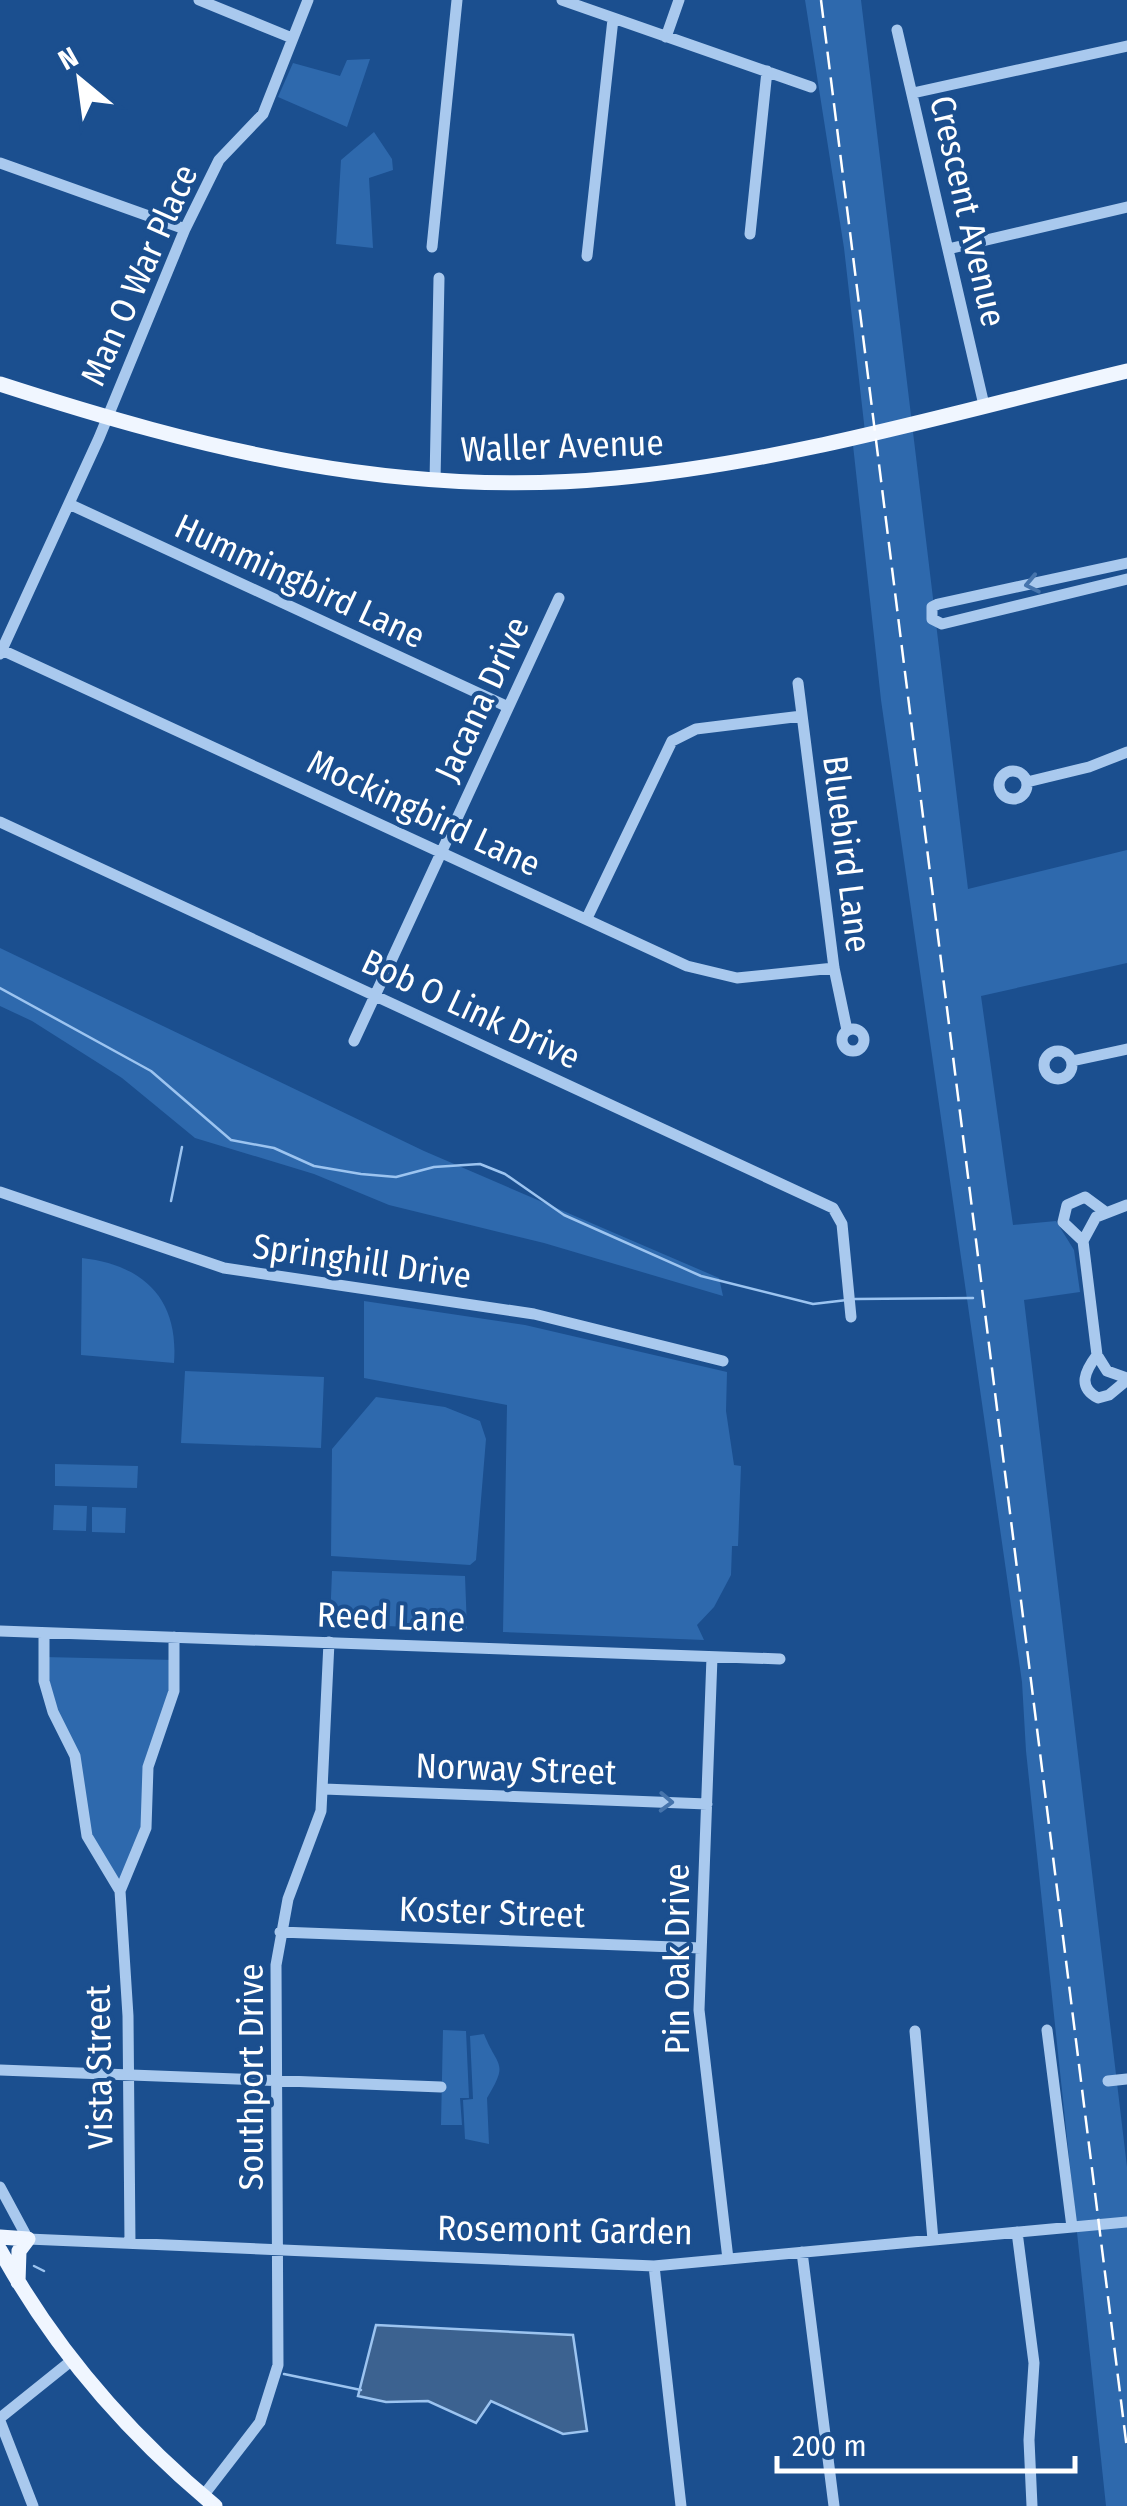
<svg xmlns="http://www.w3.org/2000/svg" width="1127" height="2506" font-family="'Fira Sans Condensed',sans-serif">
	<style>
		.green { fill: #2e69ad }
		.water { fill: #3c6290; stroke: #9cc4f0; stroke-width: 2.5 }
		.lines { fill: none; stroke-linecap: round; stroke-linejoin: round }
		.stream { stroke: #9cc4f0; stroke-width: 2.5 }
		.minor { stroke: #a9c9ee; stroke-width: 11 }
		.major { stroke: #f0f6ff; stroke-width: 15 }
		.rail { stroke: #fff; stroke-width: 2.5; stroke-dasharray: 18 8; stroke-linecap: butt }
		.oneway { stroke: #4674ac }
		.labels { text-anchor: middle; dominant-baseline: central; stroke-width: 8; stroke-linejoin: round; paint-order: stroke }
		.street-label { font-size: 35px; fill: #fff; stroke: #1b4f8f }
	</style>
	<rect width="100%" height="100%" fill="#1b4f8f"/>
	<path class="green" d="M805,0H861L968,889L1127,850V963L981,996L1013,1225L1056,1221L1074,1250L1080,1292L1024,1300L1127,2167V2506H1106L1026,1751L1022,1682L881,700L852,436L865,432L844,248Z
		M370,59L347,127L278,97L293,63L340,76L347,60Z
		M374,132L392,159L393,170L369,178L373,248L336,244L341,160Z
		M0,948L424,1151L719,1278L723,1296L544,1243L389,1205L314,1174L195,1138L122,1078L32,1021L0,1006Z
		M82,1258C143,1265 179,1298 174,1363L81,1355Z
		M364,1301L525,1325L727,1372L726,1411L734,1465L741,1466L738,1546H732L731,1575L714,1607L697,1625L704,1640L503,1632L507,1405L364,1378Z
		M185,1371L324,1377L321,1448L181,1443Z
		M376,1397L445,1407L480,1421L486,1439L476,1560L470,1565L331,1556L332,1449Z
		M55,1464L138,1466L137,1488L55,1486Z
		M54,1505L87,1506L86,1531L53,1530Z
		M92,1507L126,1508L125,1533L92,1532Z
		M332,1571L465,1576L467,1629L330,1624Z
		M44,1657L175,1660L176,1675L151,1756L147,1822L119,1881L93,1842L79,1771L59,1726Z
		M443,2030L466,2031L469,2098H460L462,2125H441Z
		M484,2034C498,2069 509,2061 487,2098L489,2144L465,2139L463,2100L473,2099L470,2036Z"/>
	<path class="water" d="M376,2325L573,2335L587,2431L563,2434L491,2401L476,2423L428,2401L386,2402L358,2396Z"/>
	<g class="lines">
		<path class="stream" d="M0,988L151,1071L231,1140L274,1148L314,1166L361,1174L396,1177L434,1167L480,1164L505,1174L564,1215L701,1276L813,1304L847,1300
			M171,1201L182,1147
			M855,1299L973,1298
			M34,2266L44,2271
			M284,2374L361,2390"/>
		<path class="minor" d="M199,0L292,38
			M562,0L811,87
			M897,30L984,405
			M666,37L679,0
			M913,93L1127,46
			M0,163L185,229
			M750,234L767,71
			M432,247L457,0
			M948,249L1127,207
			M587,256L613,19
			M435,481L439,278
			M69,504L508,707
			M1127,563L938,604L932,607V619L942,624L1127,579
			M2,650L687,966L737,978L834,968
			M0,654L99,438L185,229L219,160L263,114L308,0
			M798,683L834,968L847,1030
			M999 785a14 14 0 1 1 28 0a14 14 0 1 1-28 0Z
			M1027,782L1089,767L1127,752
			M0,822L833,1208L842,1224L851,1317
			M587,918L672,741L696,729L802,716
			M842 1040a11 11 0 1 1 22 0a11 11 0 1 1-22 0Z
			M354,1041L559,598
			M1044 1065a14 14 0 1 1 28 0a14 14 0 1 1-28 0Z
			M1072,1061L1127,1049
			M0,1192L224,1268L534,1314L723,1361
			M1127,1205L1096,1217L1083,1241L1097,1355L1107,1371L1127,1378
			M1083,1241L1063,1222L1067,1205L1085,1197L1104,1211
			M1097,1355C1085,1371 1077,1387 1098,1398L1109,1395L1127,1380
			M0,1631L780,1659
			M44,1633V1681L53,1712L75,1756L87,1836L120,1891
			M712,1657L699,2010L728,2259
			M324,1789L707,1804
			M280,1932L701,1948
			M1047,2030L1072,2227
			M915,2031L933,2240
			M0,2070L441,2087
			M1108,2081L1127,2079
			M0,2187L28,2239L654,2266L1127,2222
			M1017,2232L1034,2363L1029,2440L1032,2506
			M130,2243L128,2016L120,1891L146,1828L148,1767L174,1691V1637
			M802,2252L834,2506
			M654,2266L681,2506
			M0,2418L71,2361
			M0,2421L33,2506
			M203,2496L260,2422L278,2365L276,1965L288,1899L321,1811L329,1642"/>
		<path class="major" d="M0,384C204,450 399,499 616,478C789,462 959,411 1127,371
			M0,2237L28,2239
			M0,2250C55,2350 127,2433 215,2506
			M18,2282L19,2251L28,2239"/>
		<path class="rail" d="M821,0L1127,2449"/>
	</g>
	<defs><path id="oneway-chevron" d="M-2-3.5L2.5 0L-2 3.5" fill="none" stroke-width="1.6" stroke-linecap="round" stroke-linejoin="round" transform="scale(2.5)"/></defs>
	<g class="oneway">
		<use href="#oneway-chevron" transform="translate(1032 584) rotate(168)"/>
		<use href="#oneway-chevron" transform="translate(666 1802) rotate(2)"/>
	</g>
	<g class="labels">
		<g class="street-label">
			<text transform="translate(968 211) rotate(77)">Crescent Avenue</text>
			<text transform="translate(139 275) rotate(-66)">Man O War Place</text>
			<text transform="translate(562 446) rotate(-2)">Waller Avenue</text>
			<text transform="translate(300 581) rotate(25)">Hummingbird Lane</text>
			<text transform="translate(482 699) rotate(-65)">Jacana Drive</text>
			<text transform="translate(424 813) rotate(25)">Mockingbird Lane</text>
			<text transform="translate(847 854) rotate(83)">Bluebird Lane</text>
			<text transform="translate(471 1009) rotate(25)">Bob O Link Drive</text>
			<text transform="translate(362 1261) rotate(8)">Springhill Drive</text>
			<text transform="translate(391 1617) rotate(2)">Reed Lane</text>
			<text transform="translate(516 1769) rotate(2)">Norway Street</text>
			<text transform="translate(492 1912) rotate(2)">Koster Street</text>
			<text transform="translate(677 1959) rotate(-90)">Pin Oak Drive</text>
			<text transform="translate(99 2067) rotate(-91)">Vista Street</text>
			<text transform="translate(251 2077) rotate(-90)">Southport Drive</text>
			<text transform="translate(565 2230) rotate(1)">Rosemont Garden</text>
		</g>
	</g>
	<g transform="translate(80 80) rotate(331)" stroke="#1b4f8f" stroke-width="8" paint-order="stroke">
	<path d="M0-8L18 38L0 25L-18 38Z" fill="#ffffff"/>
	<text y="-15" font-size="28" font-weight="bold" text-anchor="middle" fill="#ffffff">N</text>
	</g>
	<path d="M777 2456v15h298v-15" fill="none" stroke="#ffffff" stroke-width="5"/>
	<text x="792" y="2456" font-size="30" fill="#ffffff" stroke="#1b4f8f" stroke-width="8" paint-order="stroke">200 m</text>
</svg>
